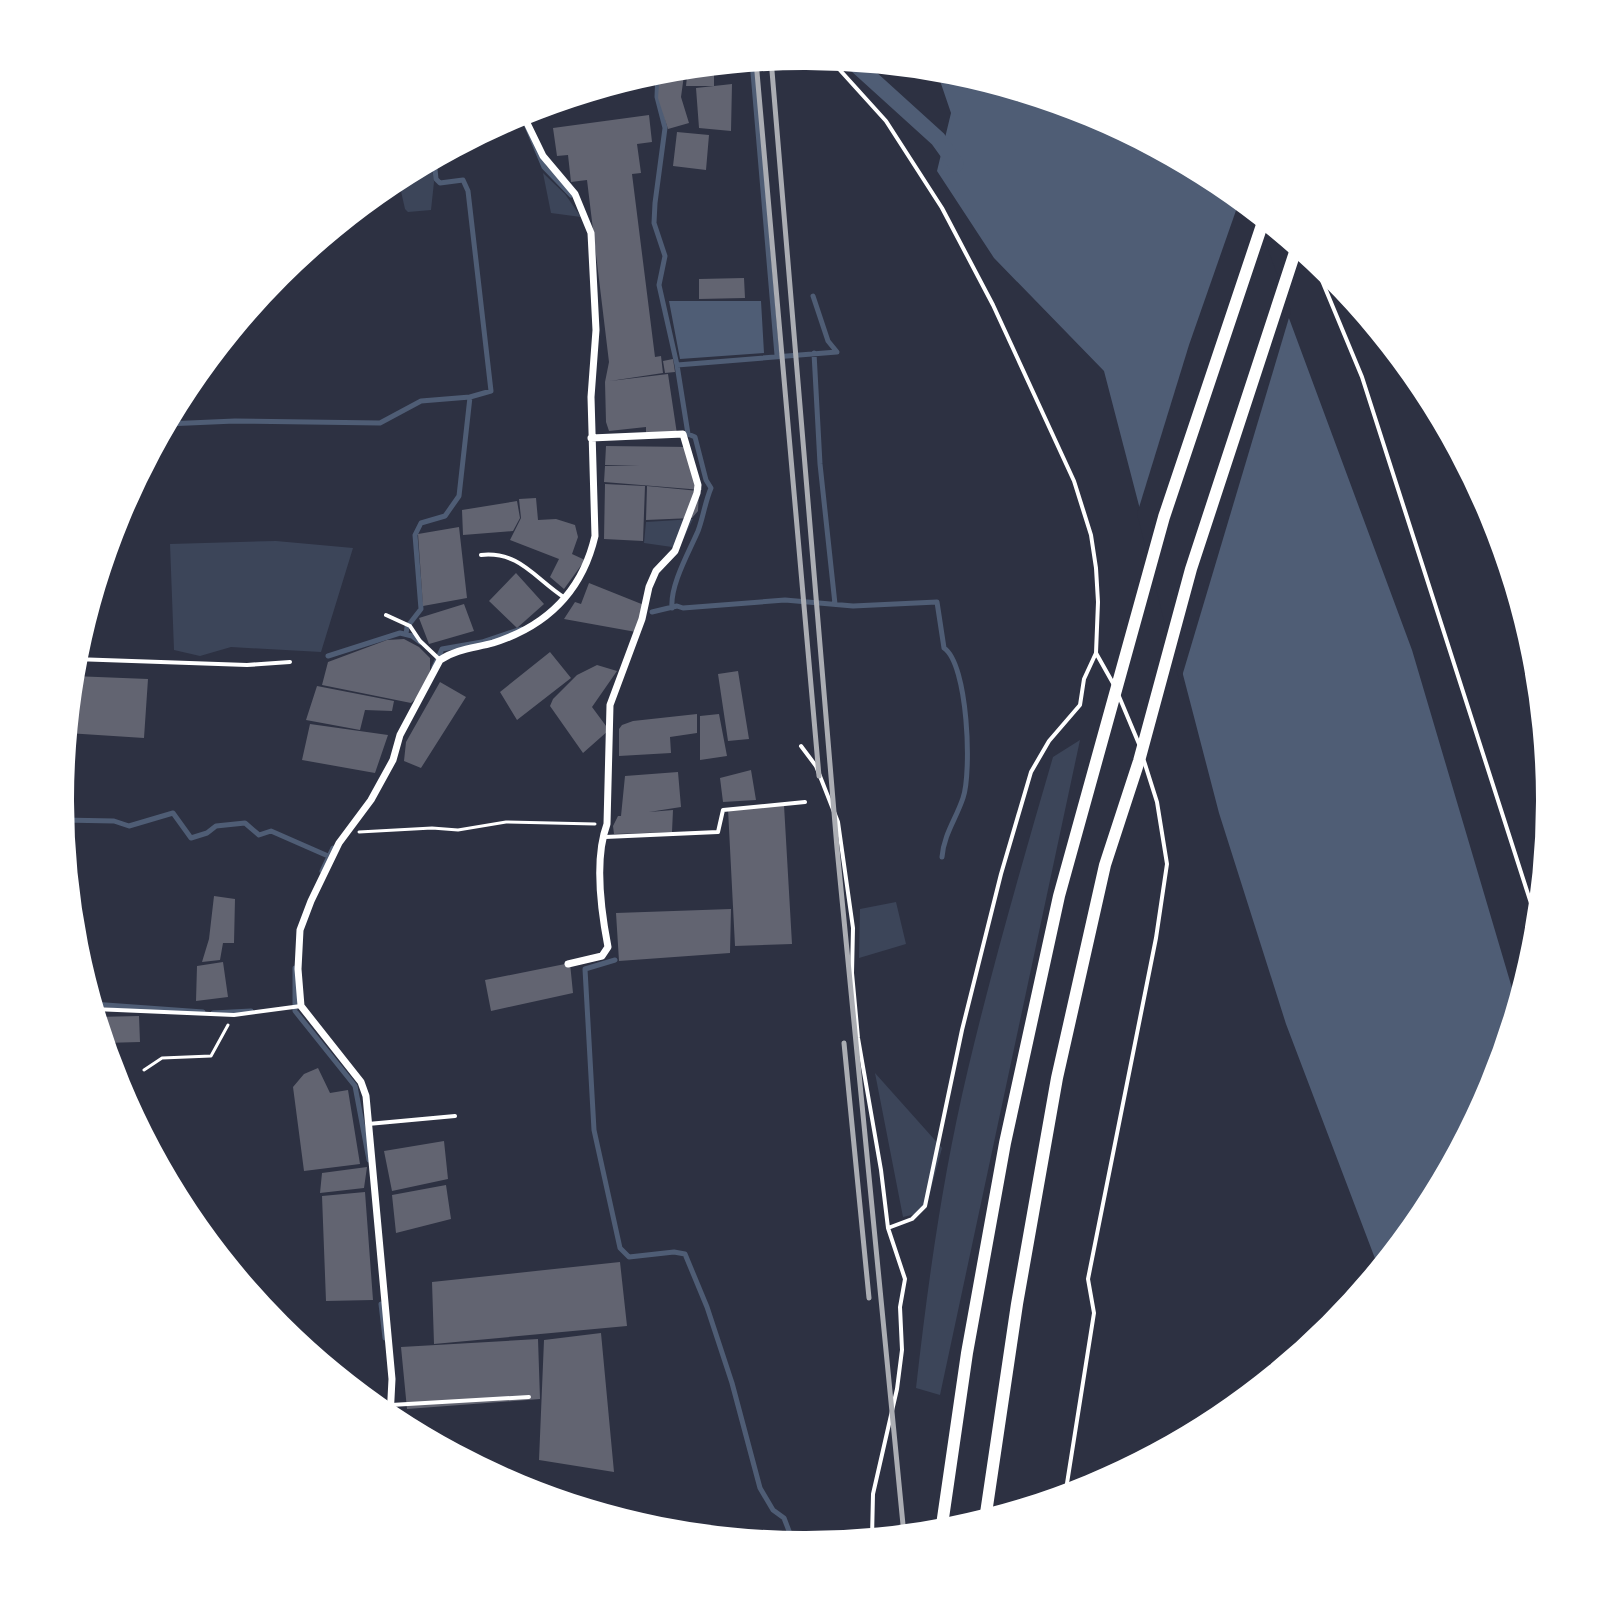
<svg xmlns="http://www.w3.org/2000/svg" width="1610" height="1601" font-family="'Archivo Narrow',sans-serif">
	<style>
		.green { fill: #3c4559 }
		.water { fill: #4f5d75 }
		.pier { fill: #2d3142 }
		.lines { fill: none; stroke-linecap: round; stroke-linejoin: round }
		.stream { stroke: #4f5d75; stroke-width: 5 }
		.canal { stroke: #4f5d75; stroke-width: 16 }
		.building { fill: #626471 }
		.path { stroke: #fff; stroke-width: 3 }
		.service { stroke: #fff; stroke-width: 4 }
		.minor { stroke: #fff; stroke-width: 7 }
		.motorway { stroke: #fff; stroke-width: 12 }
		.rail { stroke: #abadb3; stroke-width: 5 }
	</style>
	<rect width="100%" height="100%" fill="#2d3142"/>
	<path class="green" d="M431,160L434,182L431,210L408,212L405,209L398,178Z
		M543,173L565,194L581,217L551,213Z
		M693,519L679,548L644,543L646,522Z
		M276,541L353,548L321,652L231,647L200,656L174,650L170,544Z
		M1080,740L940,1395L916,1388C928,1281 943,1174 968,1069C993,964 1023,860 1053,757Z
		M896,902L906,944L859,958L860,909Z
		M875,1073L942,1148L928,1200L916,1214L903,1217Z"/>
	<path class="water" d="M936,69L951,70L1090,113L1219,182L1247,205L1412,650L1517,1005L1493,1086L1424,1214L1379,1269L1286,1024L1219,813L1104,371L994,258L937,171L951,113Z
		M669,301H761L764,353L680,359Z"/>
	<path class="pier" d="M1240,199L1253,210L1291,311L1180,683L1137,514L1189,345Z"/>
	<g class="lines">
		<path class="stream" d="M752,61L777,355
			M658,71L657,97L665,128L655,203L654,223L665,256L659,285L677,365L837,352L828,341L813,296
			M521,112L544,167L571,195
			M814,353L820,464L835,604
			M166,424L235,421L380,423L421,401L470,397
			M672,608C670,585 689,552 698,531C703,518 705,502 711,488L706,480L695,437L688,434L677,365
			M652,612L677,606L683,608L785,600L853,606L937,602L944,648C968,664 972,772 963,798C956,819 944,834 942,857
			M406,634L407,627L421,609L415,535L421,523L445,516L459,496L470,397L491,391L468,191L463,180L440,183L436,179L434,159
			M328,656L400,633L412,636L420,642
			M434,667L442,649L482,642L521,629
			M62,820L114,821L129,826L173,813L191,838L207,833L216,826L245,823L259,835L271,831L328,856
			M322,871L333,848
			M615,960L585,969L594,1130L620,1248L629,1257L674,1252L685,1254L707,1307L732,1383L760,1488L773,1510L784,1518L794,1544
			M295,968V1011L355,1086L369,1160
			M92,1004L203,1012
			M213,1013L251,1011
			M381,1304L385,1338"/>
		<path class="canal" d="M852,61L938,139L956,164"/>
	</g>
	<path class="building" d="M714,65V86H686L688,67Z
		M685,68L681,97L689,123L668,129L658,98L660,70Z
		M732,84L731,131L699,128L696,88Z
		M649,115L652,142L637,144L641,173L632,174L655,357L661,356L663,373L610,381L668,374L677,434L646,435V427L609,431L606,422L605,382L609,362L587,180L571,182L568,155L557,156L553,128Z
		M677,132L709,135L706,170L673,166Z
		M744,278L745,298L699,299V279Z
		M673,359L675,372L665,373L663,361Z
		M606,446L690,447L702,490L604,482L605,466H639L605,465Z
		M605,484L645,486L643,541L604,539Z
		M647,486L699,491L698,511L692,518L646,520Z
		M536,498L538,520L556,519L575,525L578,537L572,554L585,560L564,589L550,577L559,559L510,540L521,518L519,499Z
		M517,501L520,518L513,531L463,535L462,510Z
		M459,527L467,598L423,606L418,534Z
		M516,573L544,604L517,628L489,601Z
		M589,583L644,605L636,632L564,619L575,602L581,604Z
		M464,604L474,631L429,644L419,618Z
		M404,639L419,647L430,658V671L420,695L411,703L322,685L328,662L387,640Z
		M550,652L571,678L517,720L500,692Z
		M597,665L617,671L592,707L609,730L583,753L550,706L553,699L577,675Z
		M738,671L749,739L728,741L718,674Z
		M73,676L148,679L144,738L67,733Z
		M440,682L466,697L421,768L404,761L406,742Z
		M317,686L394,701L392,711L365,710L360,730L306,720Z
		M697,714V733L670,737L671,753L619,756V729L622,725L633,721Z
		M719,714L727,756L700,760V716Z
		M310,724L388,735L375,773L302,760Z
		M751,770L756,800L723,802L720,778Z
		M678,772L681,807L649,812L673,810L672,832L614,834L613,826L618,816H621L625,776Z
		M784,805L792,944L735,946L728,809Z
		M214,896L235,899L234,943H223L220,960L202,962L209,939Z
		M731,909L730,953L619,961L616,913Z
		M223,962L228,997L196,1001L197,966Z
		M570,963L573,993L491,1011L485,980Z
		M139,1016L140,1042L104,1043L96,1017Z
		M318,1068L330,1093L348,1090L360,1164L304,1171L293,1087L304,1074Z
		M444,1141L448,1179L392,1191L384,1151Z
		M367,1167L364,1188L320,1193L322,1173Z
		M446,1185L451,1219L396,1233L392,1195Z
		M365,1192L373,1300L326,1301L322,1196Z
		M620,1262L627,1326L434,1344L432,1282Z
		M601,1333L614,1472L539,1460L544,1340Z
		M538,1339L540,1399L407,1409L401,1347Z"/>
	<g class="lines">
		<path class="path" d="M359,832L432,828L458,830L506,822L595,824
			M144,1070L162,1058L211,1056L228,1025"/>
		<path class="service" d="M829,58L886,121L942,208L993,305L1074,481L1091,535L1096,568L1098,602L1096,653L1084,679L1080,705L1049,741L1031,772L1001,874L962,1030L925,1206L912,1219L888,1228
			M1313,259L1362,377L1537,922
			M481,555C520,551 534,578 565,598
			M386,615L410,626L420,641L440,660
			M1096,653L1114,685
			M74,659L247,665L290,662
			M1118,694L1139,744
			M801,746L816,766L838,822L853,928L852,973L858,1038L881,1170L888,1228L905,1279L900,1307L902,1350L897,1389L873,1494L872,1538
			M605,837L718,832L723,810L805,802
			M94,1009L234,1015L301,1006
			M368,1124L455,1116
			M391,1405L529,1397
			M1065,1496L1094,1313L1088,1279L1156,938L1167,864L1157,802L1144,761"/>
		<path class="minor" d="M568,964L602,956L608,947C601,911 594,859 607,824L610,705L642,619L649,587L656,571L675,551L697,493L698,485L683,434L591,438
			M390,1418L392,1379L366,1096L361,1082L301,1006L298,969L300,930L311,901L339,843L371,800L393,760L400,735L440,660C456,649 475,648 493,643C547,626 582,592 595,536L591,397L596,330L591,233L575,194L543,156L527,123L528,110"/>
		<path class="motorway" d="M985,1520L1017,1304L1057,1078L1105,865L1139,761L1191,569L1297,246
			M941,1532L967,1353L1005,1143L1059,896L1164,517L1264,219"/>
		<path class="rail" d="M771,59L837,848L904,1535
			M756,61L819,776
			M844,1043L869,1298"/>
	</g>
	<path d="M0 0H1610V1601H0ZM804 70H806A730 730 0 0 1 1536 800V801A730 730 0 0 1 806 1531H804A730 730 0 0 1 74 801V800A730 730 0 0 1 804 70Z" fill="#fff" fill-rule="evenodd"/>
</svg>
